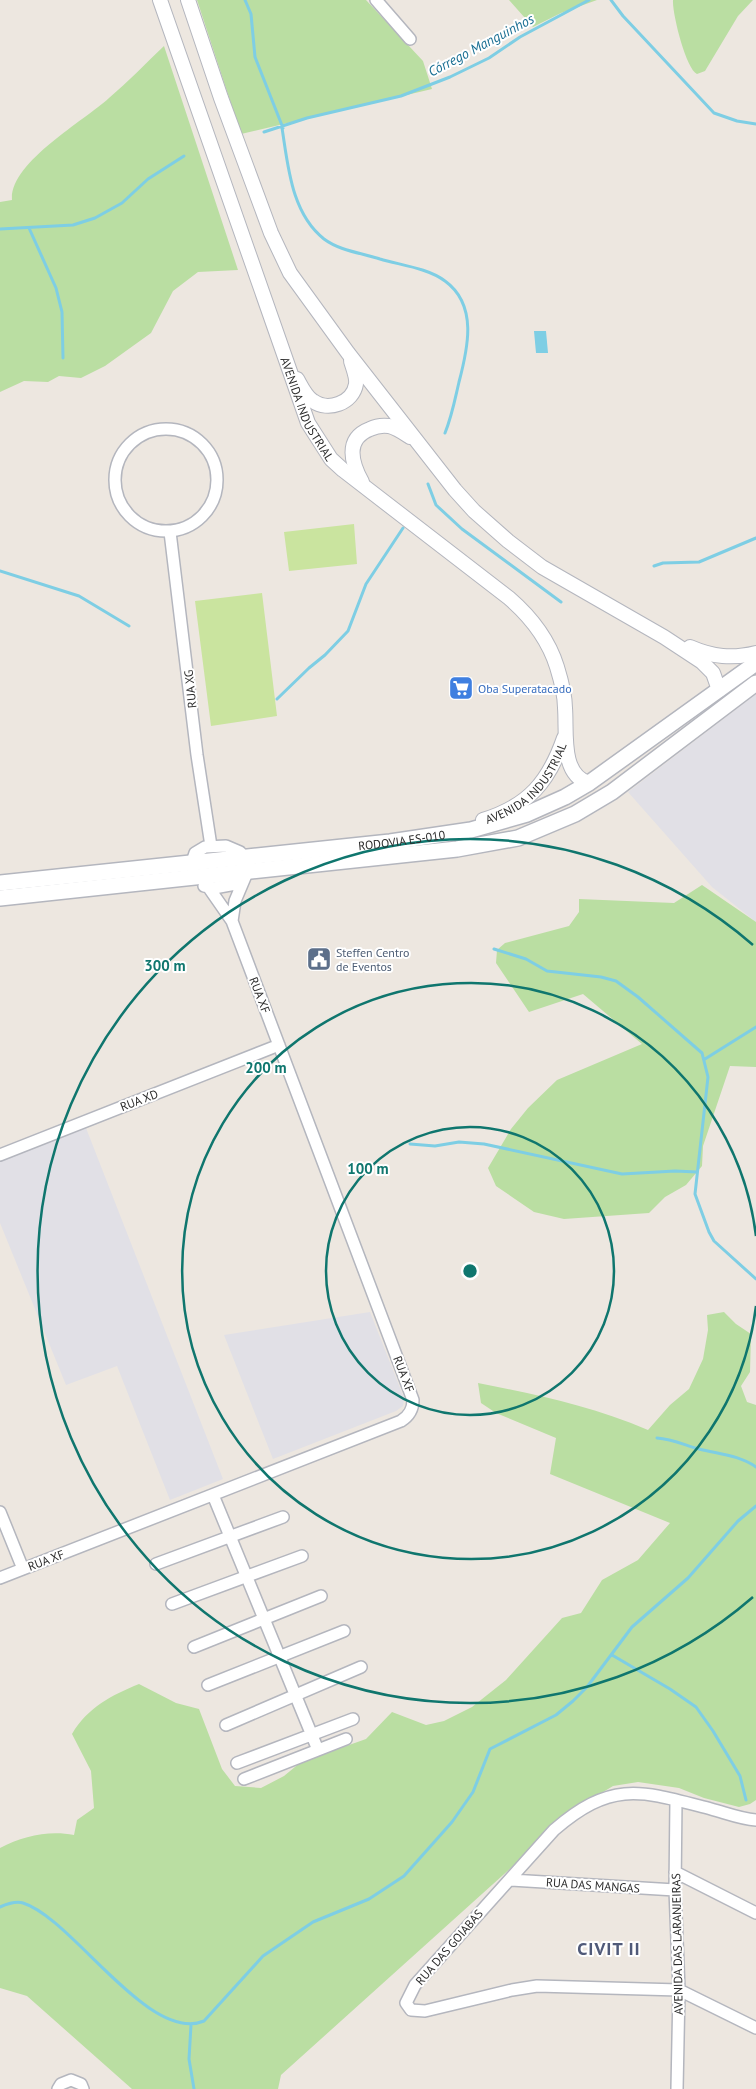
<svg xmlns="http://www.w3.org/2000/svg" width="756" height="2089" font-family="'PT Sans',sans-serif">
	<style>
		.industrial { fill: #e1e0e6 }
		.green { fill: #badea2 }
		.pitch { fill: #cae49f }
		.water { fill: #7ecee4 }
		.lines { fill: none; stroke-linecap: round; stroke-linejoin: round }
		.stream { stroke: #7ecee4; stroke-width: 3 }
		.minor-casing { stroke: #b4b6be; stroke-width: 14 }
		.tertiary-casing { stroke: #b4b6be; stroke-width: 16 }
		.secondary-casing { stroke: #b4b6be; stroke-width: 18 }
		.minor { stroke: #fff; stroke-width: 11 }
		.tertiary { stroke: #fff; stroke-width: 14 }
		.secondary { stroke: #fff; stroke-width: 15 }
		.ring { fill: none; stroke: #0f766e; stroke-width: 2.5 }
		.labels { text-anchor: middle; dominant-baseline: central; stroke-width: 4; stroke-linejoin: round; paint-order: stroke }
		.street-label { font-size: 12px; fill: #2c2c2c; stroke: #fff }
		.shop-label { font-size: 12px; fill: #366cbe; stroke: #fff; text-anchor: start }
		.service-label { font-size: 12px; fill: #4e5e75; stroke: #fff; text-anchor: start }
		.water-label { font-size: 14px; font-style: italic; fill: #1a6f93; stroke: #fff }
		.district-label { font-size: 18px; font-weight: bold; letter-spacing: 1px; fill: #505a79; stroke: #fff }
		.centre { fill: #0f766e; stroke: #fff; stroke-width: 2.5 }
		.ring-label { font-size: 15px; text-anchor: middle; font-weight: bold; fill: #0f766e; stroke: #fff; stroke-width: 4; stroke-linejoin: round; paint-order: stroke }
	</style>
	<rect width="100%" height="100%" fill="#ede7e0"/>
	<path class="industrial" d="M756,694V922L712,887L628,792Z
		M86,1128L223,1479L170,1500L117,1366L66,1385L0,1223V1161Z
		M370,1312L404,1398L403,1406L396,1411L273,1459L224,1335Z"/>
	<path class="green" d="M197,0H366L423,61L432,89L241,134Z
		M509,0H597L561,13L533,27Z
		M673,0H753L738,16L705,71L697,74C686,69 672,13 673,0Z
		M164,46L238,270L198,272L173,291L151,333L105,366L81,378L59,376L48,382L24,381L0,392V202L12,200C9,163 84,121 109,98C128,82 146,63 164,46Z
		M702,885L756,922V1067L730,1066L703,1146L702,1166L686,1185L665,1197L649,1213L564,1219L534,1212L496,1186L488,1168L511,1129L528,1108L557,1080L642,1044L583,994L529,1012L496,963L497,950L505,943L569,926L579,912V899L674,903Z
		M724,1312L736,1324L751,1334L750,1372L741,1386L747,1402L756,1405V1800L750,1804L739,1807L704,1798L679,1788L638,1782L613,1786L567,1814L512,1867L281,2075L278,2089H132L27,1996L0,1988V1848C23,1836 49,1830 74,1835L77,1820L94,1808L91,1771L72,1734C88,1707 112,1695 139,1684L176,1703L199,1709L222,1769L235,1786L261,1788L284,1776L301,1762L366,1739L392,1712L426,1725L444,1721L472,1707L506,1680L562,1618L581,1613L602,1580L638,1560L670,1523L550,1474L556,1438L496,1413L481,1403L478,1383C538,1395 591,1406 648,1430L670,1405L689,1389L703,1359L708,1330L707,1315Z"/>
	<path class="pitch" d="M354,524L357,564L289,571L284,532Z
		M262,593L277,716L211,726L195,601Z"/>
	<path class="water" d="M534,331H546L548,353H536Z"/>
	<g class="lines">
		<path class="stream" d="M245,0L251,14L255,57L283,128
			M611,0L623,16L714,113L737,121L756,124
			M282,128C288,165 291,213 324,239C340,251 362,253 380,259C400,265 428,268 445,281C478,305 468,348 459,382C455,399 452,416 445,433
			M264,132L307,118L401,96L450,77L489,58L520,37L589,0
			M29,228L56,288L62,312L63,358
			M0,229L73,225L95,218L122,203L148,179L184,156
			M428,484L436,505L462,529L561,602
			M654,566L663,563L699,562L756,538
			M0,571L79,596L129,626
			M277,699L309,668L325,655L348,631L366,584L403,528
			M494,949L526,959L547,971L601,977L616,981L638,997L702,1053L708,1077L695,1194L709,1232L714,1241L756,1279
			M705,1059L756,1027
			M410,1144L435,1146L459,1142L484,1144L622,1174L675,1171L697,1172
			M657,1438C673,1439 684,1445 699,1449C718,1454 740,1455 756,1467
			M612,1655L670,1689L696,1707L713,1731L740,1776L746,1800
			M0,1907C7,1904 16,1901 23,1903C72,1918 149,2044 204,2021L263,1956L313,1922L369,1899L404,1876L452,1822L473,1792L490,1749L556,1715L573,1701L587,1687L632,1627L688,1578L738,1521L756,1506
			M191,2025L189,2059L194,2089"/>
		<defs>
			<path id="minor" d="M376,0L410,39
				M115 480a51 51 0 1 1 102 0a51 51 0 1 1-102 0Z
				M170,532L197,755L211,846
				M193,869L192,862L195,853L205,847L226,846L240,852L244,857L246,875L235,901L232,921
				M204,886L214,888L241,883
				M0,1155L279,1045
				M213,1495L318,1750
				M0,1512L23,1569
				M156,1564L283,1517
				M0,1578L401,1421C409,1416 413,1410 413,1400L232,921L209,888
				M172,1604L302,1556
				M194,1647L321,1596
				M208,1685L344,1631
				M226,1725L361,1667
				M237,1763L353,1719
				M244,1779L346,1739
				M676,1800L675,1890L679,1990L677,2089
				M756,1820C741,1819 726,1813 711,1809C642,1791 613,1779 554,1830L415,1985L406,2003L411,2010L425,2011L512,1990L537,1986L679,1990L756,2028
				M675,1872L756,1913
				M511,1880L675,1890
				M58,2089L61,2084L71,2080L81,2084L83,2089"/>
			<g id="tertiary">
				<path id="s1" d="M160,0L308,423L331,459L343,470L509,598C531,617 548,638 557,667C561,680 565,694 565,708C567,731 560,775 589,783"/>
				<path d="M188,0L221,98L271,233L290,273L348,353L455,490L474,511L508,541L542,567L664,637L702,662L713,673L719,690"/>
				<path d="M297,379C301,386 306,397 313,401C328,412 353,403 356,384C357,377 353,368 351,361"/>
				<path d="M362,482C352,464 344,439 370,429C376,426 382,425 389,426C397,428 404,433 410,437"/>
				<path d="M690,647C713,657 732,659 756,653"/>
				<path id="s2" d="M483,820C529,806 549,781 564,738"/>
			</g>
			<g id="secondary">
				<path id="s3" d="M0,883L390,842L471,830L527,814L565,797L589,783L756,663"/>
				<path d="M0,898L457,849L518,838L575,814L612,792L756,683"/>
			</g>
		</defs>
		<use href="#minor" class="minor-casing"/>
		<use href="#tertiary" class="tertiary-casing"/>
		<use href="#secondary" class="secondary-casing"/>
		<use href="#minor" class="minor"/>
		<use href="#tertiary" class="tertiary"/>
		<use href="#secondary" class="secondary"/>
	</g>
	<g class="ring">
		<circle cx="470" cy="1271" r="144"/>
		<path d="M756 1306A288 288 0 1 1 756 1236"/>
		<path d="M753 1597A432 432 0 1 1 753 945"/>
	</g>
	<defs>
		<symbol id="supermarket-square" viewBox="-11 -11 22 22"><rect x="-9" y="-9" width="18" height="18" rx="4" fill="#3f7fe0" stroke="#fff"/><path d="M-6-5.5h2.5l.6 2H6L4.5 2H-2.5L-4.4-4H-6ZM-1.5 3.2a1.3 1.3 0 1 0 .1 0ZM3 3.2a1.3 1.3 0 1 0 .1 0Z" fill="#fff"/></symbol>
		<symbol id="civic-square" viewBox="-11 -11 22 22"><rect x="-9" y="-9" width="18" height="18" rx="4" fill="#5c6f8a" stroke="#fff"/><path d="M-.6-6.5H3V-4.5H.6V-3L4-1V1h2V6H-6V1h2V-1L-.6-3ZM-1.2 2.5V6h2.4V2.5Z" fill="#fff"/></symbol>
	</defs>
	<g fill-rule="evenodd">
		<use href="#supermarket-square" x="447" y="674" width="28" height="28"/>
		<use href="#civic-square" x="305" y="945" width="28" height="28"/>
	</g>
	<g class="labels">
		<g class="street-label">
			<text stroke="none"><textPath href="#s1" startOffset="435">AVENIDA INDUSTRIAL</textPath></text>
			<text transform="translate(190 689) rotate(-96)">RUA XG</text>
			<text stroke="none"><textPath href="#s2" startOffset="59">AVENIDA INDUSTRIAL</textPath></text>
			<text stroke="none"><textPath href="#s3" startOffset="404">RODOVIA ES-010</textPath></text>
			<text transform="translate(260 995) rotate(69)">RUA XF</text>
			<text transform="translate(139 1100) rotate(-21)">RUA XD</text>
			<text transform="translate(404 1374) rotate(69)">RUA XF</text>
			<text transform="translate(46 1560) rotate(-21)">RUA XF</text>
			<text transform="translate(593 1885) rotate(4)">RUA DAS MANGAS</text>
			<text transform="translate(677 1944) rotate(-91)">AVENIDA DAS LARANJEIRAS</text>
			<text transform="translate(449 1947) rotate(-49)">RUA DAS GOIABAS</text>
		</g>
		<g class="shop-label">
			<text x="478" y="688">Oba Superatacado</text>
		</g>
		<g class="service-label">
			<text x="336" y="952">Steffen Centro<tspan x="336" dy="14">de Eventos</tspan></text>
		</g>
		<g class="water-label">
			<text transform="translate(481 45) rotate(-28)">Córrego Manguinhos</text>
		</g>
		<g class="district-label">
			<text x="609" y="1948">CIVIT II</text>
		</g>
	</g>
	<circle cx="470" cy="1271" r="8" class="centre"/>
	<g class="ring-label">
		<text x="165" y="971">300 m</text>
		<text x="266" y="1073">200 m</text>
		<text x="368" y="1174">100 m</text>
	</g>
</svg>
